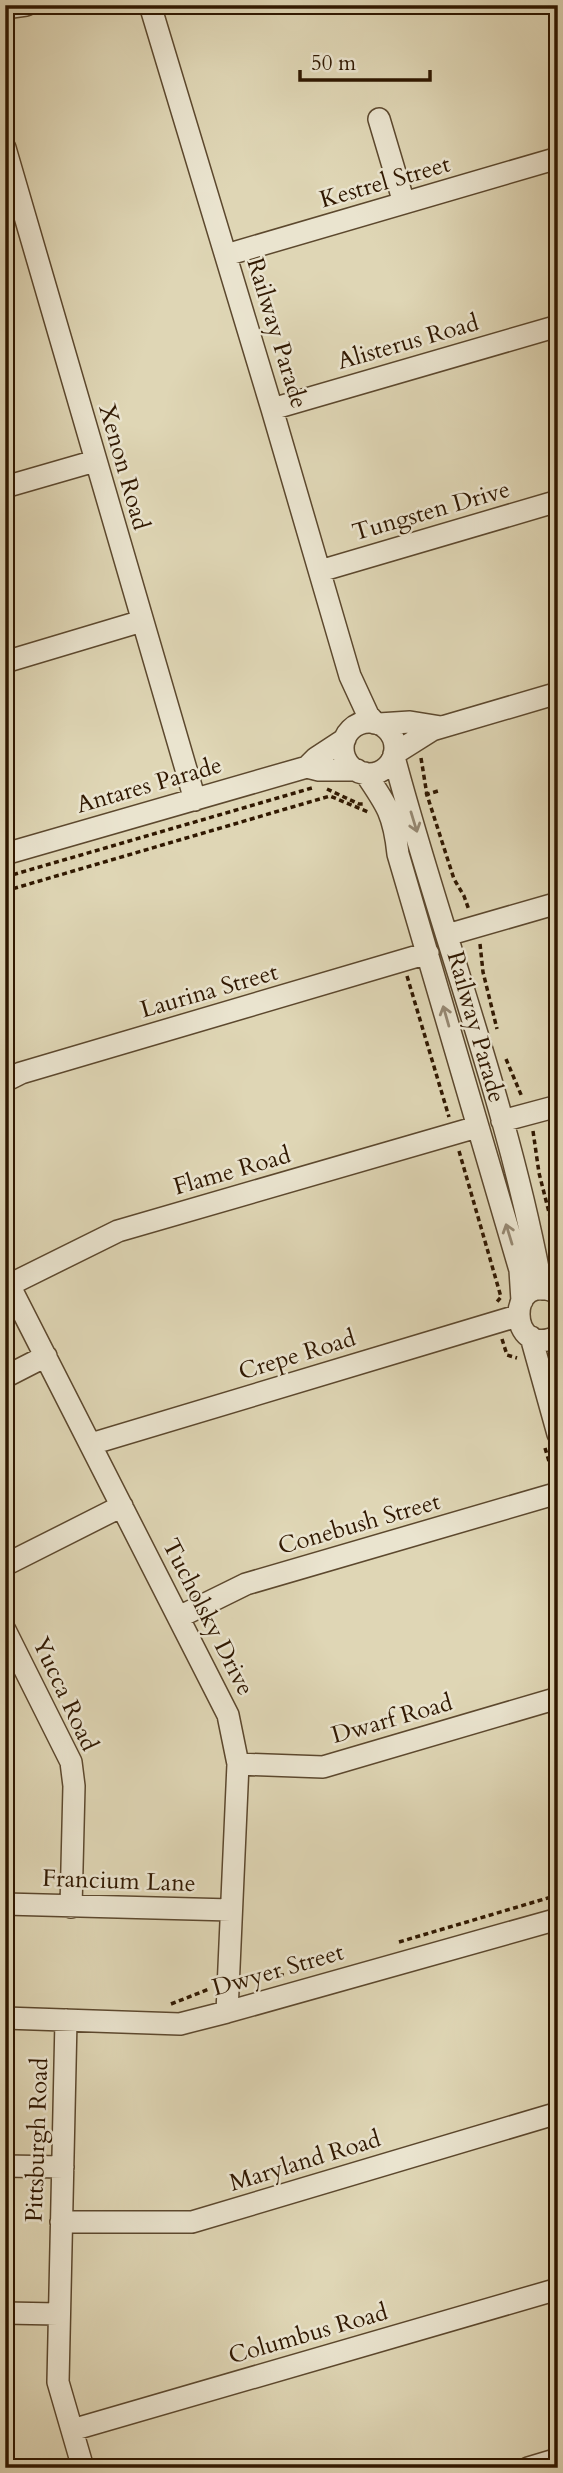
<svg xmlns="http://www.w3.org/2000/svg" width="563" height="2473" font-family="Cardo,serif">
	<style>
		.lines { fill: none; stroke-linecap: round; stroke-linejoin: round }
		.minor-casing { stroke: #5c482e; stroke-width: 24 }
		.path { stroke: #301801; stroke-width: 3.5; stroke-dasharray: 5 3.5; stroke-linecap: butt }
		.minor { stroke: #eae4cf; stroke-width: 21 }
		.oneway { stroke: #968872 }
		.labels { text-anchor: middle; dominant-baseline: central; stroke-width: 5; stroke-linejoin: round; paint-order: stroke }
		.street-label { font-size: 24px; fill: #301801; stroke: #eae4cf }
	</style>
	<rect width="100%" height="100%" fill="#dfd6b5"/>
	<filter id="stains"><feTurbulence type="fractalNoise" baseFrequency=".00286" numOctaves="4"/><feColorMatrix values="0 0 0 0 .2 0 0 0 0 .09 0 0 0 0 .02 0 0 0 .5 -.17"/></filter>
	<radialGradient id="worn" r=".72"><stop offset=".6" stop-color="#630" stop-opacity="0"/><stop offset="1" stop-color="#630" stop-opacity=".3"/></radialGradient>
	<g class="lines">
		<defs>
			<path id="minor" d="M150,5L272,409L350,676L368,715L375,723
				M5,8L26,5
				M379,119L404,203
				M5,148L195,800
				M226,255L558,158
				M272,409L558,326
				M5,487L95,461
				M320,571L558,501
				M5,662L142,621
				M343 748a26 26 0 1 1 52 0a26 26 0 1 1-52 0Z
				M379,724L410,722L441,727
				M394,754L432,730L558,693
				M394,757C441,934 509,1107 542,1289
				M307,767L319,770H357
				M365,773C387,805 394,815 398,854L520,1270L522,1301
				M5,854L307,767L316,758L345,739
				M447,935L558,903
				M5,1081L21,1073L428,953
				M502,1121L558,1106
				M5,1277L228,1715L238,1764L227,2012
				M9,1285L118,1231L477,1127
				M558,1293C505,1267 507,1362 558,1336
				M531,1337L558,1434
				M5,1377L46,1356
				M91,1444L517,1316
				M5,1565L122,1506
				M179,1617L246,1584L558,1493
				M5,1630L71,1762L74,1786L71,1907
				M238,1764L323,1767L558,1698
				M5,1904L231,1910
				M5,2018L180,2024L227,2012L558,1919
				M66,2020L58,2382L83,2468
				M5,2166L63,2167
				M61,2222H192L558,2113
				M5,2313L58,2314
				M72,2430L558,2289
				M528,2468L558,2459"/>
		</defs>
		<use href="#minor" class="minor-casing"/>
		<path class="path" d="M421,758L427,795L454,879L464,896L469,910
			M327,789L359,804H365
			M425,795L441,790
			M5,877L312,788
			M5,891L330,796L368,812
			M480,944L483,972L497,1029
			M407,976L449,1117
			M506,1059L522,1097
			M533,1131L539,1173L558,1248
			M459,1151L501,1297L496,1303
			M502,1339L507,1355L517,1358
			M545,1448L554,1478
			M399,1942L558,1895
			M246,1977L284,1975
			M171,2004L209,1989"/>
		<use href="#minor" class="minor"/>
	</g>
	<defs><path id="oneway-shaft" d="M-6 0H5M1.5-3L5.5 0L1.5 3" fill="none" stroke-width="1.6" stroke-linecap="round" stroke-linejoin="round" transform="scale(1.75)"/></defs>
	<g class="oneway">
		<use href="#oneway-shaft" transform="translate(414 822) rotate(73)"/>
		<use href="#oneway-shaft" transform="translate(446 1016) rotate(-106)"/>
		<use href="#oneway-shaft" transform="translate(509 1234) rotate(-107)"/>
	</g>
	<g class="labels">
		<g class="street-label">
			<text transform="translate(385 182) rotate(-16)">Kestrel Street</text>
			<text transform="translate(277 333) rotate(73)">Railway Parade</text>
			<text transform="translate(408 342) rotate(-16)">Alisterus Road</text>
			<text transform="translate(124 467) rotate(74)">Xenon Road</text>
			<text transform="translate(431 511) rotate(-16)">Tungsten Drive</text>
			<text transform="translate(149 785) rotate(-16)">Antares Parade</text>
			<text transform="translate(209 991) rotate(-16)">Laurina Street</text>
			<text transform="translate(476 1027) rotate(74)">Railway Parade</text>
			<text transform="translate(232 1171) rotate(-16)">Flame Road</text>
			<text transform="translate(297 1355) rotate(-17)">Crepe Road</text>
			<text transform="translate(359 1524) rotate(-16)">Conebush Street</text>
			<text transform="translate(208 1617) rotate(63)">Tucholsky Drive</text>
			<text transform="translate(65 1694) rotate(65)">Yucca Road</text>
			<text transform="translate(392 1719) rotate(-16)">Dwarf Road</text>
			<text transform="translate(119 1881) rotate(2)">Francium Lane</text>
			<text transform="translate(278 1970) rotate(-16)">Dwyer Street</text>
			<text transform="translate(37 2140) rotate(-88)">Pittsburgh Road</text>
			<text transform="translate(305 2161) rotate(-17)">Maryland Road</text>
			<text transform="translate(308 2334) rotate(-16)">Columbus Road</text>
		</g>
	</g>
	<rect width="563" height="2473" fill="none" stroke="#dfd6b5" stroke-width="28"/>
	<rect x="7" y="7" width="549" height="2459" fill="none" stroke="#301801" stroke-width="3.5"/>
	<rect x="14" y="14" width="535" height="2445" fill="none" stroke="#301801" stroke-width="2"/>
	<path d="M300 70v10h130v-10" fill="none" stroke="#301801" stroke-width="3.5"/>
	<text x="311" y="70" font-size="21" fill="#301801" stroke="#eae4cf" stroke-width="5" paint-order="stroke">50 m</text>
	<rect width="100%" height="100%" filter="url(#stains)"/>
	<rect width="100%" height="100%" fill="url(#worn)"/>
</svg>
